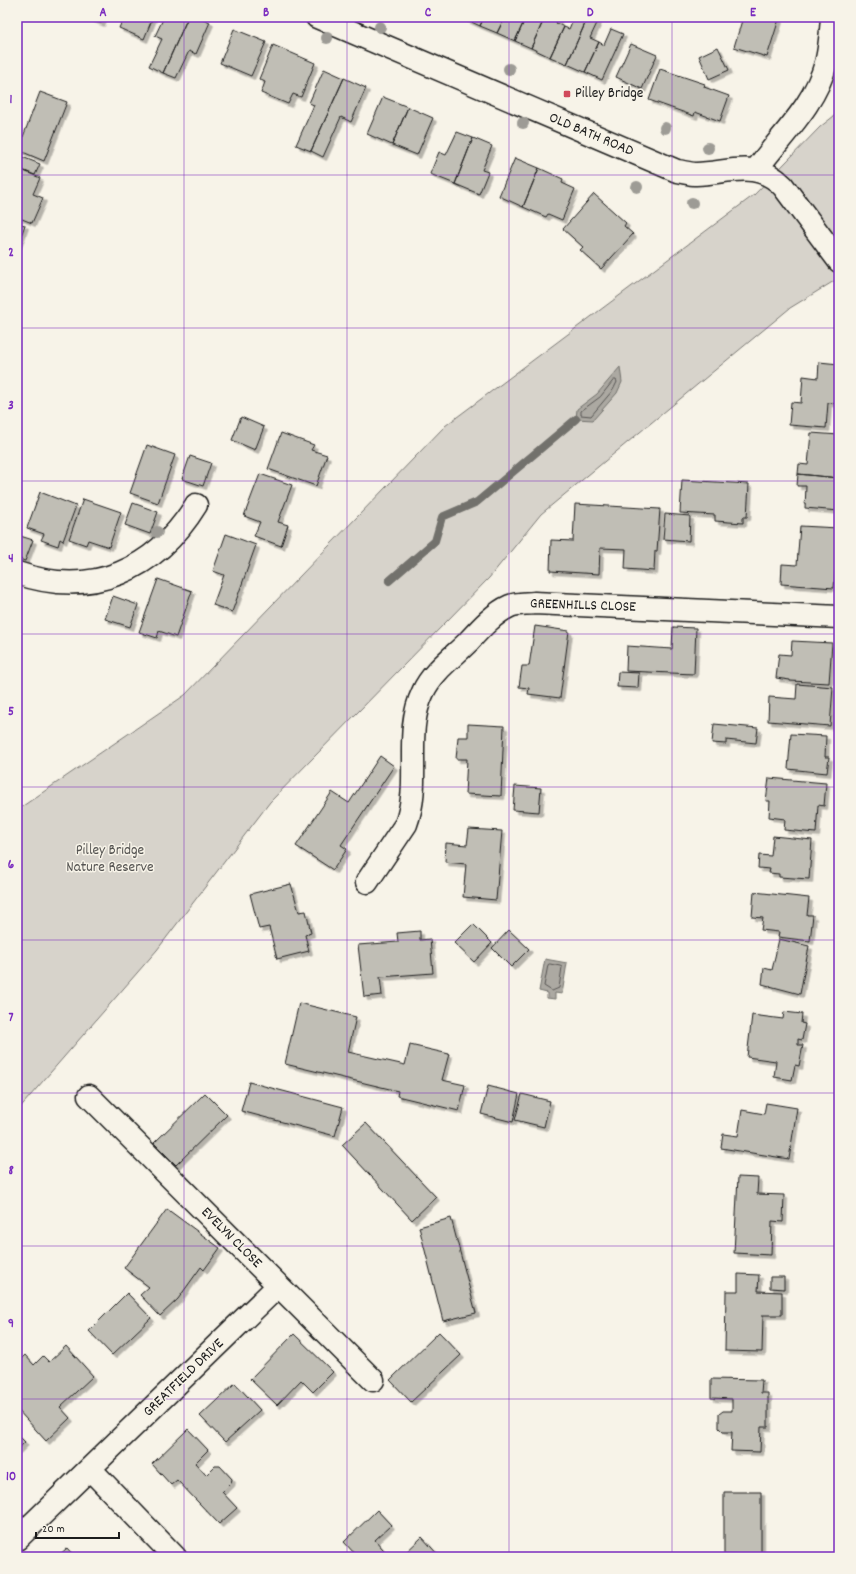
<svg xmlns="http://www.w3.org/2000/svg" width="856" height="1574" font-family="Dekko,sans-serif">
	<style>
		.green { fill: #d7d3cb; stroke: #7a7874 }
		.water { fill: #aca9a2; stroke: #72716c }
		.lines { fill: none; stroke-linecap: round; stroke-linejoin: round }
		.shore { stroke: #565452; stroke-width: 1 }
		.stream { stroke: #72716c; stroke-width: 8 }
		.building { fill: #c0beb5; stroke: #1c1c1c; filter: url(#shadow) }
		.minor-casing { stroke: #1c1c1c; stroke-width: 25 }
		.tertiary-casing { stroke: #1c1c1c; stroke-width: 25 }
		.minor { stroke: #f7f3e8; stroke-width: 22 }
		.tertiary { stroke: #f7f3e8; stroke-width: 22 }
		.tree { fill: #9d9b95 }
		.grid { fill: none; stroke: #7b2cbf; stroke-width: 1; stroke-opacity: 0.55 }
		.poi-dot { fill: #d1495b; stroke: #f7f3e8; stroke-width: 1.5 }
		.labels { text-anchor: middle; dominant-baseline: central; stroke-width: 3; stroke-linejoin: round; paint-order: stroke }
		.poi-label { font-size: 15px; fill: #1c1c1c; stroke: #f7f3e8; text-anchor: start }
		.street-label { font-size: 15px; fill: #1c1c1c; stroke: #f7f3e8 }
		.park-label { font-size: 15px; fill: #545351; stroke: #f7f3e8 }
		.neatline { fill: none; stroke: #7b2cbf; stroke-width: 1.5 }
		.grid-label { font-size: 13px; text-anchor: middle; font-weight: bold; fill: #7b2cbf }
	</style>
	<defs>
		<filter id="shadow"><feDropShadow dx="3.5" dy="3.5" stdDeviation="0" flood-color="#0004"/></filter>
	</defs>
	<rect width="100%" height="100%" fill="#f7f3e8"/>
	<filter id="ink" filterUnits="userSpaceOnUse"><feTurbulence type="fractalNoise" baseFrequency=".025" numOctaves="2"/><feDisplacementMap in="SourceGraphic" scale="8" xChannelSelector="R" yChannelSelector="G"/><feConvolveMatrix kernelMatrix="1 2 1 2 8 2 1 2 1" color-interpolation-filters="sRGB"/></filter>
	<g filter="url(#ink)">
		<path class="green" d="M839,112V278L790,308L541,514L489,578L270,802L157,950L17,1111V810L185,695L445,426L754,195L820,127Z"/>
		<path class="water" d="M620,367L622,382L617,393L593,420L576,419L577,409L597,394Z
			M545,959L567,963L562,994L555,993V999L547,998V993L539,991Z"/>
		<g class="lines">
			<path class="shore" d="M614,380H616L617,382L613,390L591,416L581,415V411L600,397Z
				M550,964L560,966L562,967L559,988L552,991L544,986L548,965Z"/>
			<path class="stream" d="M389,581L435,541L442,517L477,502L576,419"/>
		</g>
		<path class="building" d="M86,17H103L101,23Z
			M124,17H153L144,39L119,28Z
			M164,17H188L163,73L149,66L162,39L155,36Z
			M188,17H199L210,22L196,54L189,51L176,78L163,73Z
			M463,17H484L480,26L463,18Z
			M484,17H505L497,33L480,26Z
			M505,17H526L515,41L497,33Z
			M526,17H545L531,48L515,41Z
			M545,17H559L556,23L564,27L550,57L531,48Z
			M574,17H588L567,64L550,57L564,27L569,29Z
			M588,17L598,21L590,38L599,42L585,72L567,64Z
			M743,17H774L779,19L767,57L734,47Z
			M234,29L266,42L251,76L220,63Z
			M611,29L623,34L602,80L585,72L599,42L604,45Z
			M631,44L657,55L642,89L616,77Z
			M273,45L315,63L301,97L293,94L288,104L261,93L265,82L259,79Z
			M718,47L729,70L709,79L699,56Z
			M324,69L344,78L311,151L296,145L314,105L309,103Z
			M660,69L705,84L704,87L729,96L720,121L695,112L694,116L649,100Z
			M344,78L366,88L351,122L341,117L323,157L311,151Z
			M40,92L67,102L44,161L18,150Z
			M383,97L408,107L392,145L367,134Z
			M408,107L433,118L417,155L392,145Z
			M457,132L473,138L455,184L430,174L439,152L446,155Z
			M473,138L492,146L482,170L488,172L479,194L455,184Z
			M17,155L40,164L35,175L17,168Z
			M515,158L539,168L523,207L499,196Z
			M17,168L40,178L33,194L43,198L32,223L17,217Z
			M539,168L563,179L562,183L575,189L562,220L548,214L546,217L523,207Z
			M594,194L626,223L624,226L633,234L601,269L580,250L583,247L563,229Z
			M17,223L25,225L17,247Z
			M819,362L839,364V404L828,403L826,428L789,425L791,402L801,403L803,376L818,378Z
			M241,417L264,427L255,450L232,440Z
			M281,433L314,445L311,450L327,455L316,486L268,469Z
			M811,433L839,435V478L798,474L799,464L808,465Z
			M147,445L175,455L158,503L130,493Z
			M190,456L211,463L203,486L182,479Z
			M260,474L292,485L278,522L288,525L281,546L254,536L260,522L244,516Z
			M798,474L839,478V511L805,508L806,486H797Z
			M682,480L749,484L747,517H743V523L715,521V515L680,513Z
			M40,492L76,506L63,541L60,539L58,546L41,540L44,534L27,528Z
			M83,499L121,512L109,547L88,540L86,545L69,539Z
			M133,503L158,512L150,534L125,525Z
			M575,504L660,509L657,551H655L654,571L625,569L626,549L600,548L599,574L550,571L551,540L573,541Z
			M665,514L690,516L689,541L663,539Z
			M800,526L839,528L834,588L781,584L782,564L797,565Z
			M226,534L256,545L232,612L213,605L224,575L213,571Z
			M17,535L33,540L25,561L17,558Z
			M158,579L192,591L176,637L159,631L157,638L139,632Z
			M113,596L138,605L130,627L105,619Z
			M535,626L569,631L560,698L528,694L529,688L519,687L522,666H529Z
			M673,627L696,628L694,674L626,671L627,646L672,649Z
			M792,641L832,643L829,683L790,681V680L776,678L779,654L791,655Z
			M618,672L639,673L638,688L617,687Z
			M797,684L833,687L830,726L768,721L769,697L796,699Z
			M468,724L504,726L501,796L465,794L467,759H456L458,737H468Z
			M714,724L758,728L756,743L726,740V744L712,743Z
			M791,734L826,736L825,757H829L827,773L788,769Z
			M380,756L394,766L341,845L347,849L333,870L296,846L332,792L349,803Z
			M769,778L826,783L824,806L818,805L816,833L784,830L785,819L769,817L770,801H766Z
			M515,786L541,788L539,812L513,810Z
			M469,829L502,831L496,900L463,897L466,864L445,862L446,843L467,845Z
			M773,836L812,840L809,879L779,877V874L769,873L770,869L758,868L759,855L771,856Z
			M291,884L299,912L306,911L311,933L305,935L309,951L277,959L269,927L259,929L250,894Z
			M754,892L809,898L807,915H813L810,941L778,937L779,932L761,930L763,918L752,917Z
			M473,924L492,943L474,962L454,943Z
			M509,930L529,949L511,967L492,948Z
			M420,931V940L430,939L433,973L380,977L382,995L364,997L358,945L398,942L397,933Z
			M779,939L809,946L800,994L762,984L764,968L772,970Z
			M299,1003L356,1017L348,1052L405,1065L410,1045L449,1054L442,1080L465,1085L459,1111L397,1096L398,1091L285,1064Z
			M784,1012L802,1014L801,1023L805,1024L802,1040L798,1039V1045H803L799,1066L795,1065L792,1080L774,1077L776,1061L747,1057L752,1015L783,1019Z
			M249,1082L343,1107L335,1136L241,1111Z
			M488,1086L519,1094L513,1122L481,1114Z
			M205,1093L227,1115L176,1165L154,1143Z
			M522,1094L550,1101L544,1127L515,1120Z
			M766,1103L797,1108L789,1159L721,1148L723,1134L738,1136L742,1110L764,1114Z
			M366,1123L436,1197L412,1220L342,1145Z
			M738,1177L758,1178L757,1194L784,1195L783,1222L772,1221L771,1255L734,1253Z
			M167,1209L220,1248L204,1270L201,1267L178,1299L160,1316L140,1295L149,1287L124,1268Z
			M451,1218L476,1313L443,1321L419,1227Z
			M738,1274L759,1275L758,1291L782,1292V1315H763L762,1352L725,1351L726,1291H738Z
			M770,1277H784V1289L770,1288Z
			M127,1293L151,1318L112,1355L89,1331Z
			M439,1332L461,1355L411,1402L390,1380Z
			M294,1334L333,1372L313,1392L301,1380L277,1405L250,1379Z
			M66,1346L93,1376L60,1407L70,1418L46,1441L17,1409V1363L25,1355L34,1365L43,1356L49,1362Z
			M711,1379L762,1380L761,1393H768V1427H761L760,1452L731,1451L732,1432H723L719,1428V1414L723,1411H732V1399L711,1398Z
			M235,1383L260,1410L225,1442L200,1416Z
			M188,1429L208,1450L195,1463L206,1475L215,1466H220L232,1479L231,1483L222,1492L237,1508L219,1524L177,1480L171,1485L152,1464Z
			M17,1434L25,1442L17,1450Z
			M724,1492H761V1556L724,1555Z
			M377,1510L391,1525L375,1540L390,1557H352L355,1554L344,1542Z
			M422,1537L440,1557H401Z
			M67,1548L75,1557H57Z"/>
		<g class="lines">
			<defs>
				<path id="minor" d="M17,573C92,599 156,570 196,505
					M367,882L406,824C422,782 403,733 423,692C432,672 453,657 468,642C479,630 494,613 510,606C517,603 527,604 534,603L839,617
					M89,1096L373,1380
					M90,1469L175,1557
					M17,1539L278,1286"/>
				<path id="tertiary" d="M317,17L677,171C684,172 690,174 696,174C729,173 757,159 783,186L839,261
					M756,170C782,134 814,107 826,63C830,48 831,32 832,17"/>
			</defs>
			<use href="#minor" class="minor-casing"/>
			<use href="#tertiary" class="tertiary-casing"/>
			<use href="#minor" class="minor"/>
			<use href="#tertiary" class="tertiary"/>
		</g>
		<g class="tree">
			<circle cx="380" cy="27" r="6"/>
			<circle cx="327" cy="38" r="6"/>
			<circle cx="509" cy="69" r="6"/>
			<circle cx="523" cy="123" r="6"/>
			<circle cx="665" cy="128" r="6"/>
			<circle cx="708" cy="148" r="6"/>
			<circle cx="637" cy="187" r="6"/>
			<circle cx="692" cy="203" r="6"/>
			<circle cx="157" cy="532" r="6"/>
		</g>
	</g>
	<path class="grid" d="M184,17V1557M347,17V1557M509,17V1557M672,17V1557M17,175H839M17,328H839M17,481H839M17,634H839M17,787H839M17,940H839M17,1093H839M17,1246H839M17,1399H839"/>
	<rect class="poi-dot" x="563" y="90" width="8" height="8" rx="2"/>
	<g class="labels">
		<g class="poi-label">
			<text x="575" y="94">Pilley Bridge</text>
		</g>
		<g class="street-label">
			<text transform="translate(591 135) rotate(23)">OLD BATH ROAD</text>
			<text transform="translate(583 606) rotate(2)">GREENHILLS CLOSE</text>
			<text transform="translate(231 1238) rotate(45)">EVELYN CLOSE</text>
			<text transform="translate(184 1378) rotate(-44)">GREATFIELD DRIVE</text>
		</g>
		<g class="park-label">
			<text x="110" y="851">Pilley Bridge<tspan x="110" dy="17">Nature Reserve</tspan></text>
		</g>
	</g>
	<rect width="856" height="1574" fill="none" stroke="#f7f3e8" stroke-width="44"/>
	<path d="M36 1532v6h83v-6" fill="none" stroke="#1c1c1c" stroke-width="2"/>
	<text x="42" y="1532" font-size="12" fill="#1c1c1c" stroke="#f7f3e8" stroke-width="3" paint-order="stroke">20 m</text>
	<rect x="22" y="22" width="812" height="1530" class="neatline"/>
	<g class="grid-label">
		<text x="103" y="16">A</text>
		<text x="266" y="16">B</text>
		<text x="428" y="16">C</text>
		<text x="590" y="16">D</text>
		<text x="753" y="16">E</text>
		<text x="11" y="103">1</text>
		<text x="11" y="256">2</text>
		<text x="11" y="409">3</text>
		<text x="11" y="562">4</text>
		<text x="11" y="715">5</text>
		<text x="11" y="868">6</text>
		<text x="11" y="1021">7</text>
		<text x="11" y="1174">8</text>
		<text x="11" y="1327">9</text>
		<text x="11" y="1480">10</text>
	</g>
</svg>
